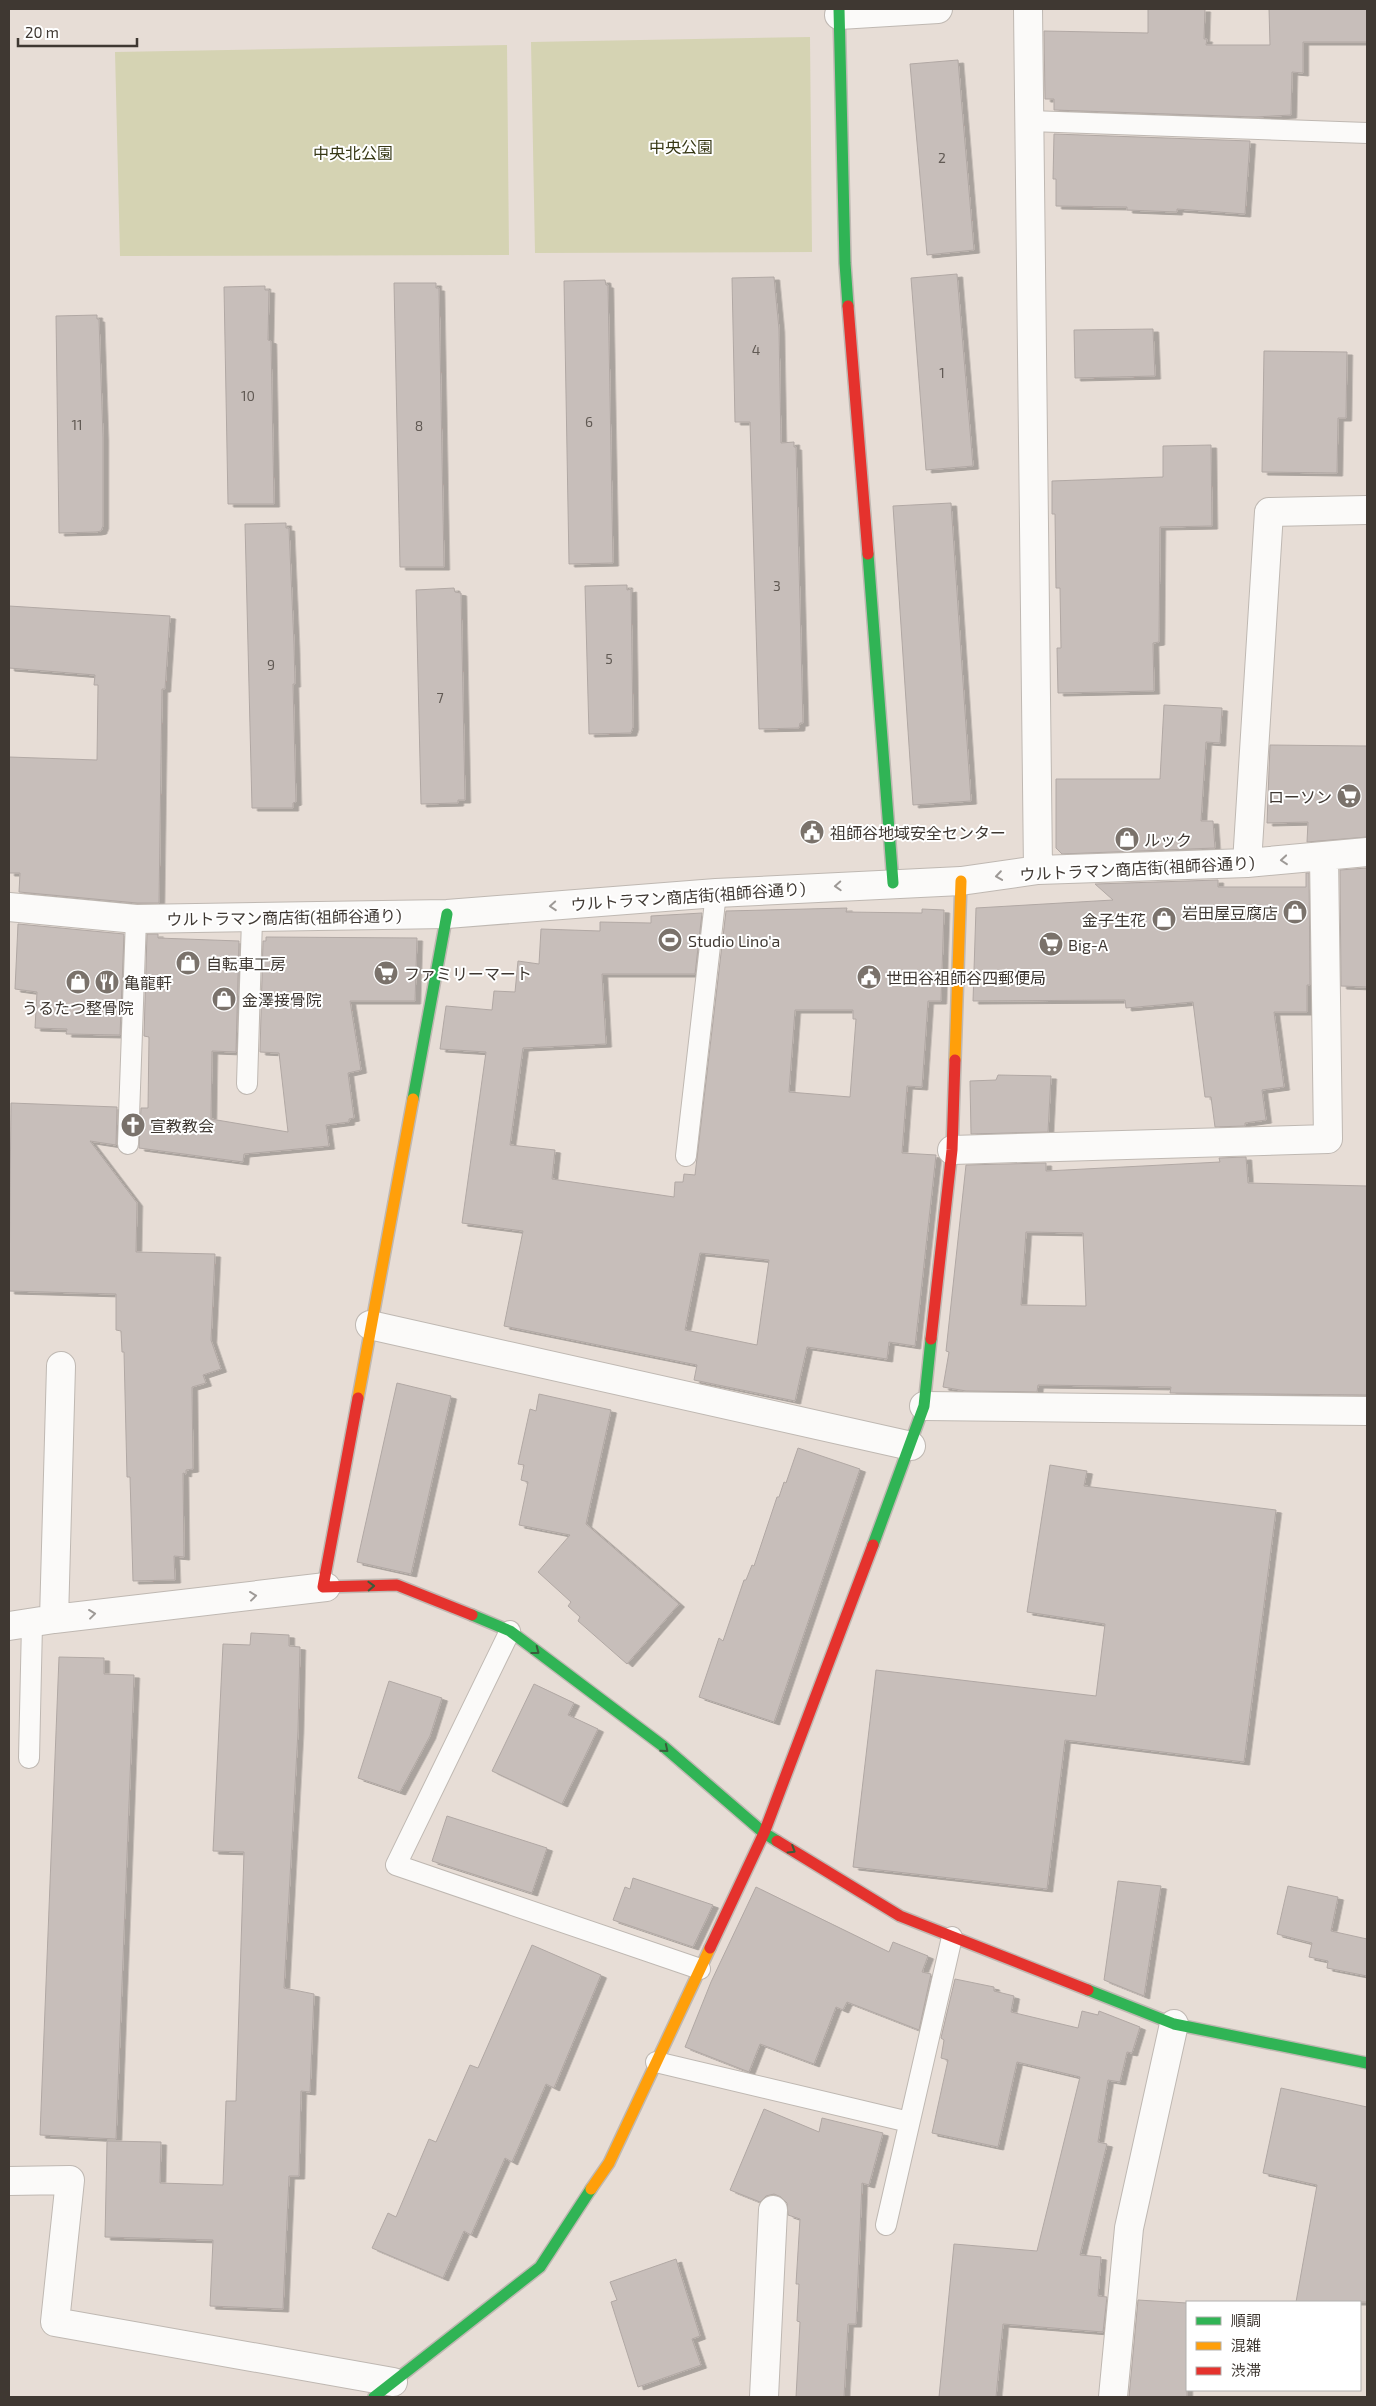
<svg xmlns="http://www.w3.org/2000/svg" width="1376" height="2406" font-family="'Exo 2','Noto Sans JP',sans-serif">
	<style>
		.green { fill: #d5d3b3 }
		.building { fill: #c7beba; stroke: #b1a8a4; fill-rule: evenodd; filter: url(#shadow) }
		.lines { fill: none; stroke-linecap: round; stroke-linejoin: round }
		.lane-casing { stroke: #bfb8b2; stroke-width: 22 }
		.street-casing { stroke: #bfb8b2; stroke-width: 30 }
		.fast-casing { stroke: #bfb8b2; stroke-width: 14 }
		.slow-casing { stroke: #bfb8b2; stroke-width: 14 }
		.jam-casing { stroke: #bfb8b2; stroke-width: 14 }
		.lane { stroke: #fbfaf9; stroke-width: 20 }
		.street { stroke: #fbfaf9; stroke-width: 28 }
		.fast { stroke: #30b455; stroke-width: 11 }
		.slow { stroke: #ff9f0a; stroke-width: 11 }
		.jam { stroke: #e5322d; stroke-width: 11 }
		.oneway { stroke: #9d9996 }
		.oneway2 { stroke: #3a5d3c }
		.labels { text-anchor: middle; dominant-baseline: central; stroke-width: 4; stroke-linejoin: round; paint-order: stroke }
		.number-label { font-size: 14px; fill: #615a54 }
		.park-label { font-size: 16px; fill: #373815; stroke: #fff }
		.poi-label { font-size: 16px; fill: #3f3832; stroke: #fff; text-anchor: start }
		.street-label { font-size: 16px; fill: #3f3832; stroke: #fff }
	</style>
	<defs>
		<filter id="shadow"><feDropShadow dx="5.5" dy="3" stdDeviation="0" flood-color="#0004"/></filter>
	</defs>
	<rect width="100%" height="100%" fill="#e7ddd6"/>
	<path class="green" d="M810,37L812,252L535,253L531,42Z
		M507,45L509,255L120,256L115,52Z"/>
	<path class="building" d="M1148,9H1205L1204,39H1207L1206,45H1270L1269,9H1367V42H1303V73L1292,72L1291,115L1255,117L1054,110V99H1045L1044,31L1148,33Z
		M958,60L974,250L927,255L910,64Z
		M1054,134L1250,141L1245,214L1177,209V212L1127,210V207L1056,206V179H1053Z
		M957,274L973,466L926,470L911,278Z
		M774,277L779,329L781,443L794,442V447H796L803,723H800L799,728L759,729L750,422H735L732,278Z
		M605,280L606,285H608L613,563L569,564L564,281Z
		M394,283H436V288H439L444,567H400Z
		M265,286V290H269L268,340L271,341L274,504H228L224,287Z
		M97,315V319H99L103,437V526L101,531L96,532L59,533L56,316Z
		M1153,329L1155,376L1075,378L1074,330Z
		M1264,351L1347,352L1346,418H1338L1337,473L1262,472Z
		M1211,445L1212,526L1160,527L1159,642L1153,643L1154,691L1058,693L1057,648H1061L1060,588H1056L1055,514H1052V481L1163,477V446Z
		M951,503L971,801L913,805L893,506Z
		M286,523V528H289L294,645L295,684H293L296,802L293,803V808H252L245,524Z
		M627,585V590L631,589L633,727L631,733L589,734L585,586Z
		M454,588L455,592L461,593L465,800H458V803L421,804L416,590Z
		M9,606L170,616L165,689H162L159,903H137L19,892L20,873H9V757L97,760L98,685H94L95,675L9,668Z
		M1164,705L1222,708L1220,743L1206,742L1201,821H1213L1215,848L1062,854L1056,848V779H1160Z
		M1270,745L1367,746V837L1307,842L1308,822L1267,823Z
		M1367,868V987L1341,986L1340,870Z
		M1306,873H1309L1310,985H1307V1012H1274L1284,1087L1262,1090L1266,1120L1245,1123V1126L1215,1127L1211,1097H1205L1193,1002L1126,1008L1125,1000L973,1001L976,908L1113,900L1095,884L1218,880V887H1306Z
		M847,908L846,912L922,913V909L944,910L941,1001H928L922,1087L907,1086L902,1153L936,1155L915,1346L889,1342L887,1359L807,1347L795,1401L694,1380L697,1365L504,1326L523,1231L462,1223L486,1052L440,1049L446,1006L492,1010L494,991L515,992L518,961L539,964L541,929L600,931V922L651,923V916L702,913L695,974H602L606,1044L523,1048L510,1145L555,1150L552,1179L674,1197L675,1182H683L684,1174L695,1175L726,911ZM795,1010H853V1019H856L850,1097L789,1092ZM700,1253L769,1260L757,1345L685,1330Z
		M18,924L124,934L120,1035L66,1034L67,1029L35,1028L37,992L15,989Z
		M147,934H158V938L239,941L236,1052L212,1051L211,1119L288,1132L279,1053L260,1052L263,941H266V937L417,938L415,1001H350L361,1070L348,1073L354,1118L349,1119V1122L326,1125L329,1146L244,1154L243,1162L139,1148L141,1108H148L149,1037L144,1036Z
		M998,1075L1051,1076L1048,1132L971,1134L970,1081L996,1080Z
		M11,1103L117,1107L116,1145L90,1141L137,1203L136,1252L215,1254L211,1340L221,1369L203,1375L206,1383L192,1387L193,1469L186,1470V1474L183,1473L184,1557L174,1556L175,1580L133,1581L130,1477H127L124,1352H122L121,1331L116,1330V1294L9,1291Z
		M1246,1157L1248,1183L1367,1186V1395L1170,1393L1171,1387L1038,1385L1037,1392L966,1391L943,1387L949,1352L946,1351L966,1165L1046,1163V1171L1220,1162L1219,1158ZM1026,1232L1083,1233L1086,1306L1021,1305Z
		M397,1383L451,1396L411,1574L357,1562Z
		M539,1394L611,1410L586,1524L679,1604L627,1664L578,1621L580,1617L568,1606L571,1602L538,1572L570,1535L519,1525L528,1482L521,1480L524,1465L518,1464L530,1409L536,1411Z
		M798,1448L860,1469L774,1722L699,1697L719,1638L723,1641L744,1580H746L752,1565L754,1566L777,1497H779L784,1482L786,1483Z
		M1050,1465L1087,1471L1084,1486L1276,1510L1244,1762L1065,1740L1047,1889L853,1867L876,1670L1096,1696L1105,1624L1027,1612Z
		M251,1633L289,1635V1646L300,1647L298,1731L284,1988L314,1994L310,2092L301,2091L299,2176H289L283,2309L210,2306L213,2240L105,2237L107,2141L161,2142L160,2183L223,2185L226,2101H236L244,1852L213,1851L223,1644L250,1645Z
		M59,1657L104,1658V1674L134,1675L116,2139L40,2135Z
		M389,1681L442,1698L430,1736L400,1792L358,1778Z
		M534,1684L574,1703L568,1715L598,1729L562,1804L492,1771Z
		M447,1816L547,1848L532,1893L432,1861Z
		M633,1878L713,1905L693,1947L613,1920L625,1887L630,1889Z
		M1118,1881L1161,1886L1144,1996L1104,1980Z
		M1288,1886L1338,1897L1331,1931L1367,1939V1976L1327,1968L1328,1961L1309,1957L1312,1943L1277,1934Z
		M756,1887L889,1952L893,1942L928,1956L922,1972L931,1974L919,2030L847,2002L843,2010L836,2007L814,2064L760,2044L749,2072L685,2047L711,1982Z
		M532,1945L601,1975L554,2088L546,2084L512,2162L505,2158L471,2235L464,2231L443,2278L372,2248L388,2213L396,2217L429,2139L436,2142L470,2065L478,2068Z
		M955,1979L994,1987V1991L1014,1996L1011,2012L1078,2028L1082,2011L1098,2015L1099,2011L1140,2027L1132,2053L1127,2052L1120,2082L1108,2080L1098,2142L1107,2144L1080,2255L1101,2257L1098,2296L1107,2297L1103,2332L1003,2324L996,2397H939L954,2244L1037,2251L1080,2077L1017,2062L998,2147L932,2133L948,2060L941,2058L944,2040L941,2038Z
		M1281,2088L1367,2107V2302H1296L1317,2185L1263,2173Z
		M764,2109L819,2132L822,2118L883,2133L869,2185L862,2183L856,2324H848L844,2397H796L800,2322L797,2321L799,2284H796L800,2219L788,2215L787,2203L781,2197L774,2194L766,2196L760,2202L730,2190Z
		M676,2259L700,2336L692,2339L701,2365L638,2387L611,2302L617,2300L610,2282Z
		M1138,2300L1187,2303V2397H1129Z"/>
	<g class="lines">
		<defs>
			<path id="lane" d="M1030,121L1367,133
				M247,1084L252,919
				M128,1144L136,919
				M686,1156L716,893
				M510,1631L396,1865L700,1969
				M29,1758L32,1624
				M656,2062L909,2122
				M886,2225L952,1937"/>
			<path id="street" d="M1028,9L1038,870
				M839,15L938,9
				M1247,863L1269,512L1367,510
				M9,907L136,919L447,914L716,893L961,881L1038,870L1247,863L1367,852
				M952,1150L1328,1139L1324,856
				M370,1325L911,1446
				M924,1406L1367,1411
				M54,1619L61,1366
				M9,1626L54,1619L326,1587
				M9,2181L70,2180L55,2322L393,2382
				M764,2397L773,2210
				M1113,2397L1129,2228L1174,2024"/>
			<path id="fast" d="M839,9L845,263L848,306
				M868,554L893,883
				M413,1099L447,914
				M873,1545L924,1406L931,1339
				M472,1615L510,1631L663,1746L764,1833L777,1841
				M1088,1990L1174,2024L1367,2063
				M374,2397L540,2267L591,2189"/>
			<path id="slow" d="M955,1060L961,881
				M358,1398L413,1099
				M591,2189L609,2163L710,1948"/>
			<path id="jam" d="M848,306L868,554
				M931,1339L952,1150L955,1060
				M358,1398L323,1587L397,1585L472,1615
				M777,1841L900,1916L1088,1990
				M710,1948L764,1833L873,1545"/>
		</defs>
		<use href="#lane" class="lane-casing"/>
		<use href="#street" class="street-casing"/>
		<use href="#fast" class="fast-casing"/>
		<use href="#slow" class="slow-casing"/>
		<use href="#jam" class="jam-casing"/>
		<use href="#lane" class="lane"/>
		<use href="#street" class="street"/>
		<use href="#fast" class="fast"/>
		<use href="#slow" class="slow"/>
		<use href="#jam" class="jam"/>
	</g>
	<defs><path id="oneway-chevron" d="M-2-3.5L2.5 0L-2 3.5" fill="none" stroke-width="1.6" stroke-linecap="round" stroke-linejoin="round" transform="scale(1.25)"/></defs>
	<g class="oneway">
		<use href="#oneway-chevron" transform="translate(1284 860) rotate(175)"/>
		<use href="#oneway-chevron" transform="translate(999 876) rotate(172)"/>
		<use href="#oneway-chevron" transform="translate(838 886) rotate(177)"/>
		<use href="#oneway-chevron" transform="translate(553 906) rotate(176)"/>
		<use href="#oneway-chevron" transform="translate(253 1596) rotate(-7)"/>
		<use href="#oneway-chevron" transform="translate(92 1614) rotate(-7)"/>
	</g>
	<g class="oneway2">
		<use href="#oneway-chevron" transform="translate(371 1586) rotate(-2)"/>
		<use href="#oneway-chevron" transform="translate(536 1651) rotate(37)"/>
		<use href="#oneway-chevron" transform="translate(665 1749) rotate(39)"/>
		<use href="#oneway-chevron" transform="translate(792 1850) rotate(32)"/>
	</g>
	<defs>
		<symbol id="supermarket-disc" viewBox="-11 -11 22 22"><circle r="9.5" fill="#7a726b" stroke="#fff"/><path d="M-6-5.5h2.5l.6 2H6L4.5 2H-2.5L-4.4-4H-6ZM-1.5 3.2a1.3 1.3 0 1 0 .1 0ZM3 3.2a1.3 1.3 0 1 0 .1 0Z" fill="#fff"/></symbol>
		<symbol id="civic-disc" viewBox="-11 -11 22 22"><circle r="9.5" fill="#7a726b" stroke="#fff"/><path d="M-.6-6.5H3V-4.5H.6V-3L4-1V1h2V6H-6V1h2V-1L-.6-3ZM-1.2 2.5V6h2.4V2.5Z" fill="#fff"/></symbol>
		<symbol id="shop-disc" viewBox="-11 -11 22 22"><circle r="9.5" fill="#7a726b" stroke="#fff"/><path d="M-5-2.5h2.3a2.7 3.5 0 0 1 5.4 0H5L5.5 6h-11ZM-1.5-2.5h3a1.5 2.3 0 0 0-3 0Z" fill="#fff"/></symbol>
		<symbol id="stadium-disc" viewBox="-11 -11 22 22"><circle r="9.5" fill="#7a726b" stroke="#fff"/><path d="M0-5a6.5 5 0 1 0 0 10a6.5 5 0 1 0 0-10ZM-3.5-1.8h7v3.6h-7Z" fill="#fff"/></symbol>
		<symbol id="restaurant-disc" viewBox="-11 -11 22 22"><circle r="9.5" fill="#7a726b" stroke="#fff"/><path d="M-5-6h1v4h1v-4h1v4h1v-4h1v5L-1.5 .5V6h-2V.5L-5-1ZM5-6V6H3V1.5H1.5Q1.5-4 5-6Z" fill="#fff"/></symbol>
		<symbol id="church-disc" viewBox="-11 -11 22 22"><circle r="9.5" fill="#7a726b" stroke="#fff"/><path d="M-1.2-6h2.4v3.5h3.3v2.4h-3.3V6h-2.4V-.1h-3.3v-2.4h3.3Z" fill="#fff"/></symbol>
	</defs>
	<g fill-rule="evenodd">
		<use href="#supermarket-disc" x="1335" y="782" width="28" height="28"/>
		<use href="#civic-disc" x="798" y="818" width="28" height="28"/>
		<use href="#shop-disc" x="1113" y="825" width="28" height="28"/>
		<use href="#shop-disc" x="1281" y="898" width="28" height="28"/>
		<use href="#shop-disc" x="1150" y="905" width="28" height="28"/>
		<use href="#stadium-disc" x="656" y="926" width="28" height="28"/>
		<use href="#supermarket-disc" x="1037" y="930" width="28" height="28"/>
		<use href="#shop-disc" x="174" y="949" width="28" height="28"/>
		<use href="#supermarket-disc" x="372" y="959" width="28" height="28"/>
		<use href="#civic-disc" x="855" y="963" width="28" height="28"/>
		<use href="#shop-disc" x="64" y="968" width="28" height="28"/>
		<use href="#restaurant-disc" x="93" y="968" width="28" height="28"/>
		<use href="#shop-disc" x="210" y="985" width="28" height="28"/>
		<use href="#church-disc" x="119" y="1111" width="28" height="28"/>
	</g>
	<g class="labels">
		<g class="number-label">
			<text x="942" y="157">2</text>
			<text x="756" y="349">4</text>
			<text x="942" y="372">1</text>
			<text x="248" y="395">10</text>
			<text x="589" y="421">6</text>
			<text x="77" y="424">11</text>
			<text x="419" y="425">8</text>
			<text x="777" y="585">3</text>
			<text x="609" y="658">5</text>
			<text x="271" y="664">9</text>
			<text x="440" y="697">7</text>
		</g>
		<g class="park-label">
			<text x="681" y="146">中央公園</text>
			<text x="353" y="152">中央北公園</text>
		</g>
		<g class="poi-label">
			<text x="1332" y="796" text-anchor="end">ローソン</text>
			<text x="830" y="832">祖師谷地域安全センター</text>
			<text x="1144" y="839">ルック</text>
			<text x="1278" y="912" text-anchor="end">岩田屋豆腐店</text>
			<text x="1146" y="919" text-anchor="end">金子生花</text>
			<text x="688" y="940">Studio Lino'a</text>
			<text x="1068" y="944">Big-A</text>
			<text x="206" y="963">自転車工房</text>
			<text x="404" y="973">ファミリーマート</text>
			<text x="886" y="977">世田谷祖師谷四郵便局</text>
			<text x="124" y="982">亀龍軒</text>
			<text x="242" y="999">金澤接骨院</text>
			<text x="78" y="1007" text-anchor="middle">うるたつ整骨院</text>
			<text x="150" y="1125">宣教教会</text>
		</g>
		<g class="street-label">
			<text transform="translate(1137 868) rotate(-3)">ウルトラマン商店街(祖師谷通り)</text>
			<text transform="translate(688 896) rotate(-4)">ウルトラマン商店街(祖師谷通り)</text>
			<text transform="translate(284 917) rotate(-1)">ウルトラマン商店街(祖師谷通り)</text>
		</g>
	</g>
	<rect width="1376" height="2406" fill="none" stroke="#3f3832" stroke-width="20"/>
	<rect x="1186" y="2301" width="175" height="90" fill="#ffffff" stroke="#b2afad"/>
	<rect x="1196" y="2317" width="25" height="8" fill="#30b455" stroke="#b2afad"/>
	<text x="1231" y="2326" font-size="15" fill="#3f3832">順調</text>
	<rect x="1196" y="2342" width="25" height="8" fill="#ff9f0a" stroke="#b2afad"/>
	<text x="1231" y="2351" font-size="15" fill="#3f3832">混雑</text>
	<rect x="1196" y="2367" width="25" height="8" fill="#e5322d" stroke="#b2afad"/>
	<text x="1231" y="2376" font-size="15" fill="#3f3832">渋滞</text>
	<path d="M18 38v8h119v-8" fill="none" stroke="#3f3832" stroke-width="2.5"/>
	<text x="25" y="38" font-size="15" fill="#3f3832" stroke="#ffffff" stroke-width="4" paint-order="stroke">20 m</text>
</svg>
